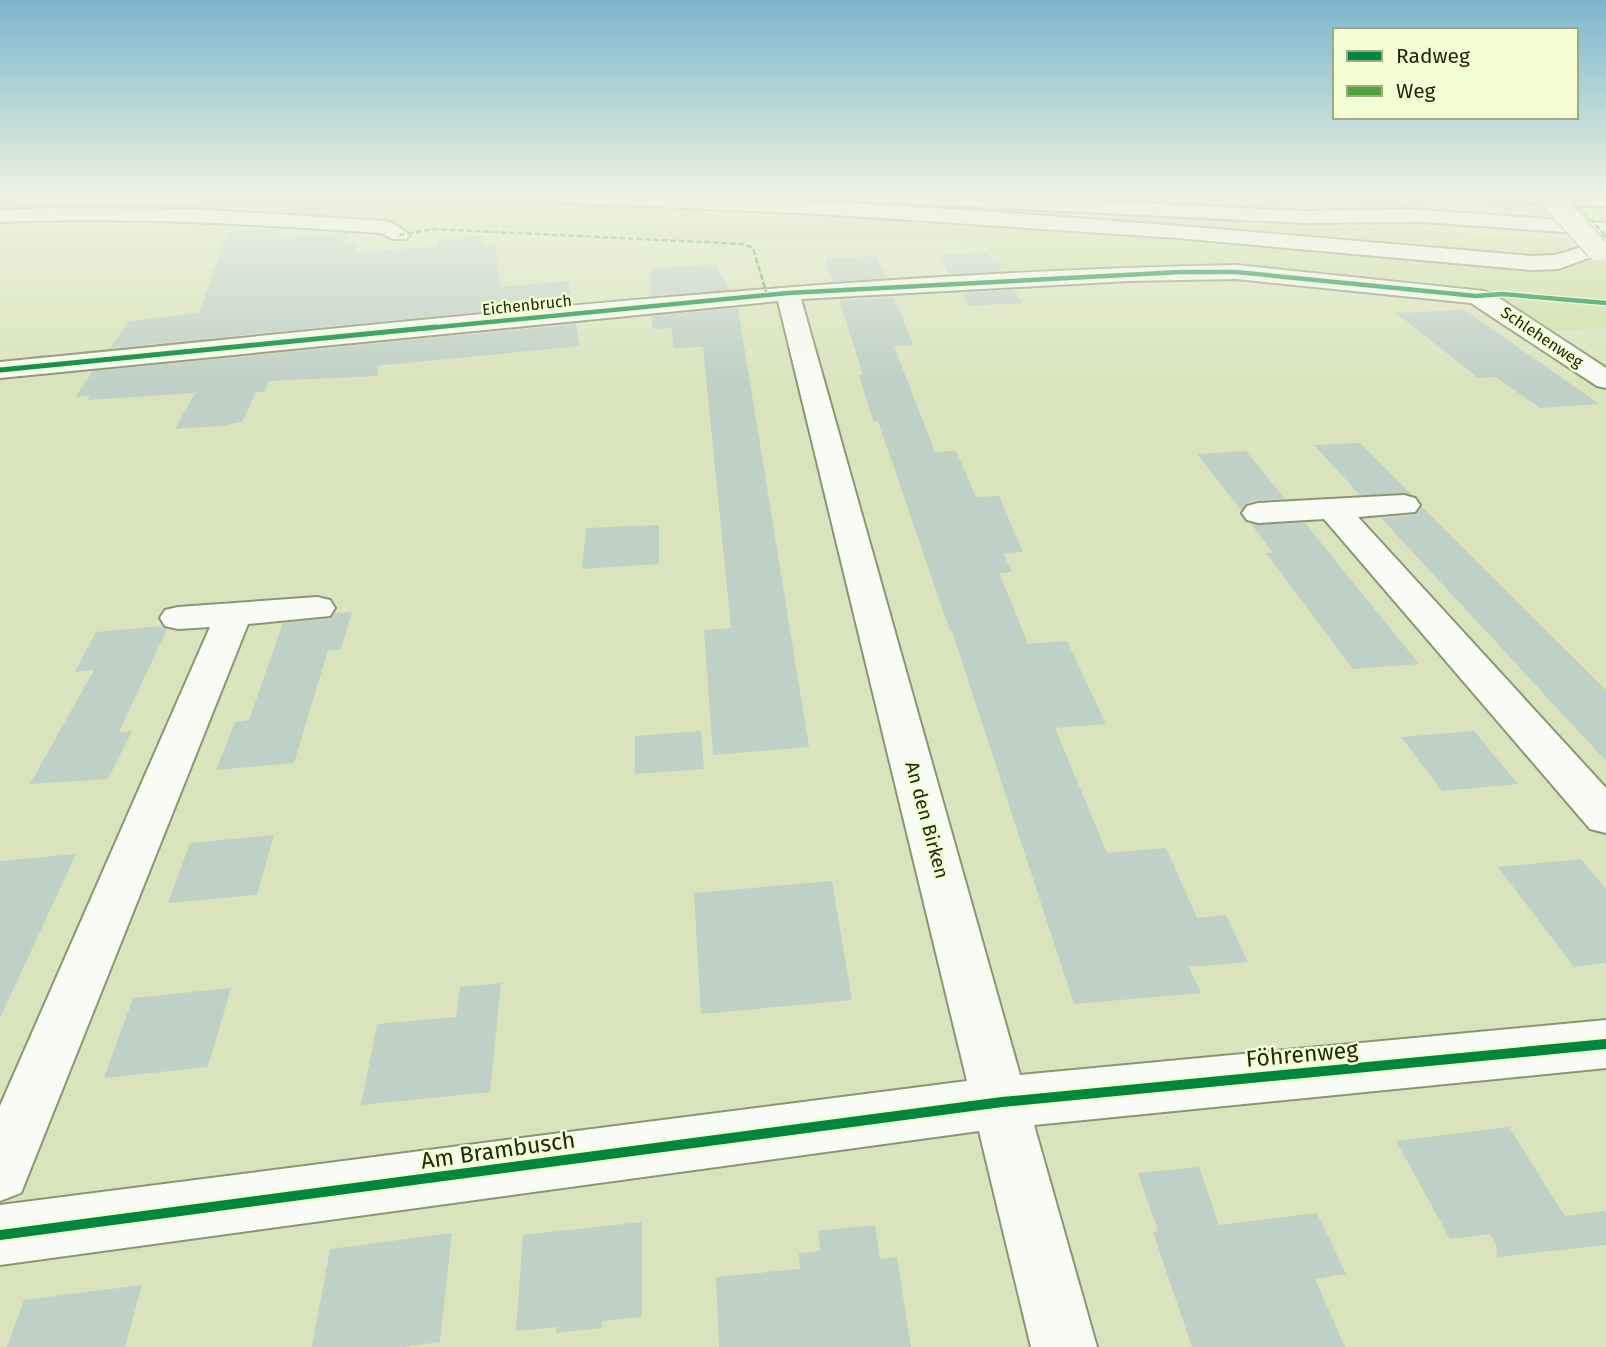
<svg xmlns="http://www.w3.org/2000/svg" width="1606" height="1347" font-family="'Fira Sans',sans-serif">
	<style>
		.green { fill: #d0dda9 }
		.building { fill: #bfd0c6 }
		.lines { fill: none; stroke-linecap: round; stroke-linejoin: round }
		.minor-casing { stroke: #8d9474; stroke-width: 4 }
		.primary-casing { stroke: #8d9474; stroke-width: 4 }
		.motorway-casing { stroke: #8d9474; stroke-width: 4 }
		.minor { fill: #f9fbf5; fill-rule: evenodd }
		.primary { fill: #f9fbf5; fill-rule: evenodd }
		.motorway { fill: #f9fbf5; fill-rule: evenodd }
		.tertiary-bridge-casing { stroke: #8d9474; stroke-width: 24; stroke-linecap: butt }
		.tertiary-bridge { stroke: #f9fbf5; stroke-width: 22 }
		.quiet { stroke: #50a33e; stroke-width: 2.5; stroke-dasharray: 6 2.5; stroke-linecap: butt }
		.cycleway-far2-casing { stroke: #f3ffd3; stroke-width: 7 }
		.cycleway-far1-casing { stroke: #f3ffd3; stroke-width: 9 }
		.cycleway-casing { stroke: #f3ffd3; stroke-width: 15 }
		.cycleway-far2 { stroke: #00873e; stroke-width: 4.5 }
		.cycleway-far1 { stroke: #00873e; stroke-width: 5 }
		.cycleway { stroke: #00873e; stroke-width: 10 }
		.labels { text-anchor: middle; dominant-baseline: central; stroke-width: 5; stroke-linejoin: round; paint-order: stroke }
		.far-street-label { font-size: 16px; fill: #21270a; stroke: #f3ffd3 }
		.street-label { font-size: 19px; fill: #21270a; stroke: #f3ffd3 }
		.near-street-label { font-size: 23px; fill: #21270a; stroke: #f3ffd3 }
	</style>
	<rect width="100%" height="100%" fill="#dae4bc"/>
	<path class="green" d="M700,194L1265,221L1563,239L1576,250L1606,261V328L1551,331L1505,299L1471,286L1240,265L1164,264L1003,272L983,244L861,240L736,242L172,209L0,212V195L33,194Z"/>
	<path class="building" d="M272,229H282L280,237L347,233L346,244L357,243L356,253L438,246V238L482,235L484,246L495,245L500,287L568,281L572,303L110,348L129,321L199,313L227,232Z
		M988,252L1002,271L950,274L939,255Z
		M877,256L886,278L833,282L825,259Z
		M716,264L730,290L651,296V269Z
		M1014,290L1023,303L969,306L961,293Z
		M894,297L913,345L894,346L935,452L956,451L976,497L999,496L1023,552L1003,553L1012,572L999,573L1028,644L1067,641L1106,724L1055,728L1107,853L1166,848L1197,918L1226,915L1248,962L1189,967L1201,993L1074,1004L952,631H950L878,421H873L859,375H863L839,300Z
		M738,308L809,747L713,755L704,630L731,628L703,347L673,348L672,328L652,329V316Z
		M1465,310L1558,375L1599,404L1540,408L1496,377L1478,378L1396,313Z
		M576,324L580,346L377,366L378,376L269,381L264,392H256L242,422L219,426L175,429L195,393L87,400L90,396L75,397L93,371Z
		M1360,443L1411,494L1360,495L1314,445Z
		M1246,451L1285,499L1257,500L1246,503L1241,510L1197,454Z
		M1422,507L1606,690V761L1381,518L1415,515Z
		M1305,523L1419,664L1353,669L1266,553H1273L1251,524Z
		M659,525V564L582,569L586,528Z
		M352,612L341,649L328,650L294,763L216,770L235,722L249,720L283,623L330,619L335,613Z
		M162,626L167,629L119,732L132,731L108,779L30,784L94,670L75,672L96,632Z
		M701,731L704,769L635,774V736Z
		M1474,731L1518,784L1442,791L1401,737Z
		M274,835L257,895L168,903L190,843Z
		M76,854L0,1018V861Z
		M1581,859L1606,889V963L1574,967L1498,867Z
		M832,881L852,1000L701,1014L694,893Z
		M501,983L490,1092L361,1105L377,1024L456,1017L460,987Z
		M231,988L208,1067L104,1078L133,998Z
		M1509,1127L1565,1216L1606,1211V1245L1497,1257L1496,1244L1490,1234L1450,1239L1396,1141Z
		M1199,1167L1219,1225L1317,1213L1346,1274L1315,1279L1345,1347H1192L1153,1232L1158,1231L1138,1173Z
		M642,1222V1317L602,1321V1328L556,1333L557,1327L516,1331L523,1235Z
		M875,1225L880,1259L897,1257L911,1347H719L716,1277L800,1269L799,1253L820,1251L818,1231Z
		M452,1233L440,1342L405,1347H312L330,1249Z
		M142,1285L125,1347H7L24,1300Z"/>
	<g class="lines">
		<defs>
			<path id="minor" d="M48,208L193,209L386,221L393,223L410,235L406,239H392L381,233C254,224 127,217 0,222V210Z
				M1236,265L1484,291L1496,296L1606,368V388L1597,386L1471,303L1236,279L1129,281L801,299L1020,1075L1606,1020V1068L1034,1125L1097,1347H1031L979,1131L0,1265V1205L967,1081L778,301L0,378V362C411,322 823,273 1236,265Z
				M1404,495L1415,498L1420,505L1415,512L1358,517L1606,788V833L1590,829L1324,519L1258,523L1247,520L1242,513L1247,506L1258,503Z
				M317,597L330,600L335,608L330,616L248,624L21,1193L0,1201V1106L210,627L178,629L165,626L160,618L165,610L178,607Z"/>
			<path id="primary" d="M497,194C842,192 1187,227 1531,256L1556,255L1597,242L1605,244L1606,252L1558,269L1531,270L1177,238L820,214L507,200Z"/>
			<path id="motorway" d="M825,194H955L1305,211L1408,209L1606,223V235L1423,222L1305,223L835,200Z
				M1482,194L1606,195V207L1492,200Z"/>
		</defs>
		<use href="#minor" class="minor-casing"/>
		<use href="#primary" class="primary-casing"/>
		<use href="#motorway" class="motorway-casing"/>
		<use href="#minor" class="minor"/>
		<use href="#primary" class="primary"/>
		<use href="#motorway" class="motorway"/>
		<defs>
			<path id="tertiary-bridge" d="M1547,194L1597,249"/>
		</defs>
		<use href="#tertiary-bridge" class="tertiary-bridge-casing"/>
		<use href="#tertiary-bridge" class="tertiary-bridge"/>
		<path class="quiet" d="M1566,194L1606,236
			M399,235L434,229L744,244L753,248L767,295"/>
		<defs>
			<path id="cycleway-far2" d="M418,329L788,293L1181,272H1236L1476,296L1502,294L1606,303"/>
			<path id="cycleway-far1" d="M0,370L436,327"/>
			<path id="cycleway" d="M0,1235L1002,1102L1606,1044"/>
		</defs>
		<use href="#cycleway-far2" class="cycleway-far2-casing"/>
		<use href="#cycleway-far1" class="cycleway-far1-casing"/>
		<use href="#cycleway" class="cycleway-casing"/>
		<use href="#cycleway-far2" class="cycleway-far2"/>
		<use href="#cycleway-far1" class="cycleway-far1"/>
		<use href="#cycleway" class="cycleway"/>
	</g>
	<linearGradient id="sky" x2="0" y2="1"><stop stop-color="#7cb6cc"/><stop offset="0.51" stop-color="#eef3e1"/><stop offset="1" stop-color="#eef3e1" stop-opacity="0"/></linearGradient>
	<rect width="1606" height="383" fill="url(#sky)"/>
	<g class="labels">
		<g class="far-street-label">
			<text transform="translate(527 305) rotate(-6)">Eichenbruch</text>
			<text transform="translate(1542 337) rotate(34)">Schlehenweg</text>
		</g>
		<g class="street-label">
			<text transform="translate(927 820) rotate(75)">An den Birken</text>
		</g>
		<g class="near-street-label">
			<text transform="translate(1302 1054) rotate(-5)">Föhrenweg</text>
			<text transform="translate(498 1150) rotate(-8)">Am Brambusch</text>
		</g>
	</g>
	<rect x="1333" y="28" width="245" height="91" fill="#f3ffd3" stroke="#9fa983" stroke-width="2"/>
	<rect x="1347" y="51" width="35" height="10" fill="#00873e" stroke="#9fa983" stroke-width="2"/>
	<text x="1396" y="63" font-size="21" fill="#21270a">Radweg</text>
	<rect x="1347" y="86" width="35" height="10" fill="#50a33e" stroke="#9fa983" stroke-width="2"/>
	<text x="1396" y="98" font-size="21" fill="#21270a">Weg</text>
</svg>
